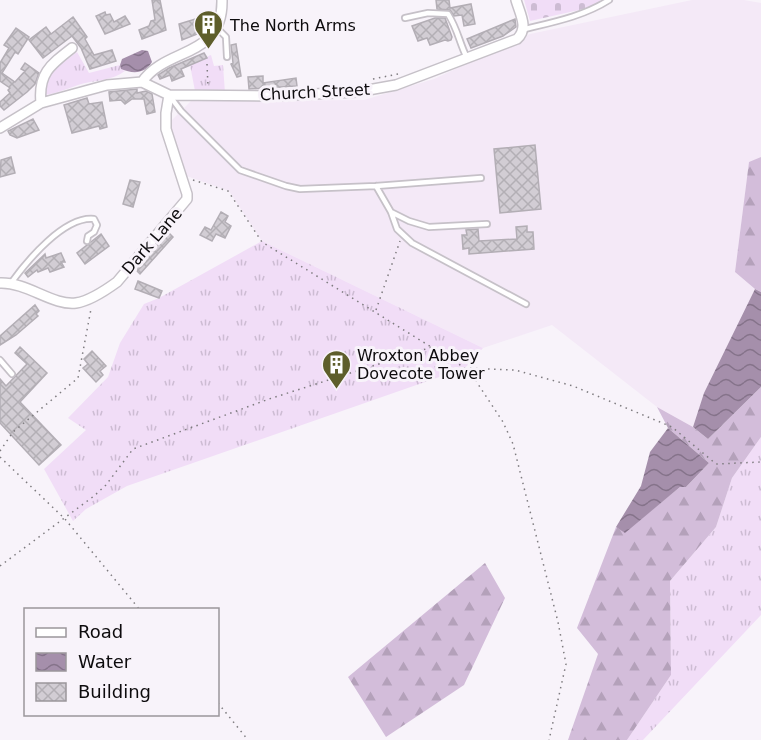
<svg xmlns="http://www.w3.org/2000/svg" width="761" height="740" font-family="'DejaVu Sans',sans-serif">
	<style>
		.built { fill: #f4e9f7 }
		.grass { fill: url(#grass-tufts) }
		.forest { fill: url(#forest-firs) }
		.cemetery { fill: url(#cemetery-stones) }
		.water { fill: url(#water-waves) }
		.building { fill: url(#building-cross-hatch); stroke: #b3aeb5; stroke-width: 1.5 }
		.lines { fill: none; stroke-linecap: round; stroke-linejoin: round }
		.service-casing { stroke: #c6c1c8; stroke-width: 8 }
		.minor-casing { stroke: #c6c1c8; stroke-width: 12 }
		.path { stroke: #7e7b7f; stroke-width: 1.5; stroke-dasharray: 1.5 4.5; stroke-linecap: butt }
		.service { stroke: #fff; stroke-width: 4.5 }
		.minor { stroke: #fff; stroke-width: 9 }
		.labels { text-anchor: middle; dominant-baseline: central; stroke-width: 6; stroke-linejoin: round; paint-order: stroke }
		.poi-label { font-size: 16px; fill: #0d0b0d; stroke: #f8f3fa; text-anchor: start }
		.street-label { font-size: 16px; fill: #0d0b0d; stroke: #f8f3fa }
	</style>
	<defs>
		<pattern id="grass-tufts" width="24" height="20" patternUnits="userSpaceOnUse" patternTransform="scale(1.5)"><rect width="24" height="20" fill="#f1ddf7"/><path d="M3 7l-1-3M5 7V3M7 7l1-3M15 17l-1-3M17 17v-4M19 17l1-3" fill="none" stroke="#cdbcd3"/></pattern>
		<pattern id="forest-firs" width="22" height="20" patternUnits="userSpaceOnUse" patternTransform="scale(1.5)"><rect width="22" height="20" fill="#d3bdda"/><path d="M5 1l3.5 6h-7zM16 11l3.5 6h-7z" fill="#b4a1ba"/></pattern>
		<pattern id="cemetery-stones" width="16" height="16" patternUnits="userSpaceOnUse" patternTransform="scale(1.5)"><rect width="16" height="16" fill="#f1ddf7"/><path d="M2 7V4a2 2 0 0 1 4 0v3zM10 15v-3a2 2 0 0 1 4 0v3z" fill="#cdbcd3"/></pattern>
		<pattern id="water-waves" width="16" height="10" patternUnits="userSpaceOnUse" patternTransform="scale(1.5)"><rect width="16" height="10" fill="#a58fab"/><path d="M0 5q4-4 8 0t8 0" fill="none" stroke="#85738a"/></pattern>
		<pattern id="building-cross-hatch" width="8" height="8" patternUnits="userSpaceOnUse" patternTransform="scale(1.5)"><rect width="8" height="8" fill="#d2cdd4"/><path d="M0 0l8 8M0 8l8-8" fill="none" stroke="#b3afb5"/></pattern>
	</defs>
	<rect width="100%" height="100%" fill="#f8f3fa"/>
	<path class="built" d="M692,0H744L761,3V157L749,163L735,272L755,289L704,393L693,427L657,407L552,325L483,348L262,241L229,191L184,175L169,123L191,101L364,100L434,79L530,34Z"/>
	<path class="grass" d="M77,52L89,73L120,65L121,69L125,71C112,81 94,80 78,85C67,89 57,93 45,95L49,73Z
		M211,55L214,66L223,65L225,93L195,91L190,65Z
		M262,241L483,348L465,368L127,486L86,509L73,521L44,469L86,430L68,418L108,377L120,343L144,304L159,298Z
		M761,437V615L643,740H627L671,675L670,581L716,527L732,478Z"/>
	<path class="forest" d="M761,157V292L755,289L735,272L749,162Z
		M761,387V437L732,478L716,527L670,581L671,675L627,740H568L598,654L577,628L616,527L625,532L680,487H686L709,463L668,428L657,407L693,427L708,439Z
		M485,563L505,598L464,685L386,737L348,677Z"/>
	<path class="cemetery" d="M524,0H600V2L588,8L530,21Z"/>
	<path class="water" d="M142,50L148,51L152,62C145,74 133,74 121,69L120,65L122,59Z
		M755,289L761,292V387L708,439L693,427L704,393Z
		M668,428L709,463L686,487H680L625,533L616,527L641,486L650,452Z"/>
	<path class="building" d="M152,0H160L166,30L142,39L139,30L149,26L151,21L155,20Z
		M436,0H449L450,8L471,4L475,24L464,26L462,15L454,16L450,10L437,9Z
		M105,12L106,15L110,14L114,22L125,16L130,24L105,34L96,16Z
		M212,14L213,17L205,31L182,40L179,24Z
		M73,17L87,37L85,39L94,55L112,50L116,61L90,69L81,48L72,36L43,58L29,40L46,27L51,34Z
		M435,18H445L452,37L451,40L448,41L445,40L430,45L427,38L418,41L412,26Z
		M515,19L516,27L503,36L471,48L467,39Z
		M16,28L29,37L18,54L15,52L2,73L15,82L25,71L21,69L25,63L39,73L35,84L27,92L4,110L0,106V102L10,93L8,90L10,88L0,81V63L9,48L4,45Z
		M236,44L241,76L237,77L231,64L233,63L231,45Z
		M204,53L207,58L181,69L184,76L172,81L170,75L160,79L158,75L169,68Z
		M263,76V83L296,78L297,86L249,89L248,77Z
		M137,89V93L146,91L152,94L155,112L147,114L144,99H132L125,104L121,100L110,101L109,92Z
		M87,98L89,104L102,102L107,127L100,129L99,126L72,133L64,105Z
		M33,119L39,130L17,138L10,135L8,131Z
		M535,145L541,209L500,213L494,149Z
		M11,157L15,173L0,177L1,160Z
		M130,180L140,182L133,207L123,204Z
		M221,212L228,216L225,222L231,226L225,238L216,234L212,241L200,235L205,227L211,230Z
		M527,226V232H533L534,249L469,254V248L463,249L462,235H467L466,230L478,229L479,241L517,239L516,227Z
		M168,232L173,237L140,274L136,270Z
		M101,234L109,246L85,264L77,253Z
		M61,253L65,262H61L64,267L50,272L48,268L38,272L37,270L28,277L25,273L45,254L46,258Z
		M138,281L162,291L159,298L135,289Z
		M35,305L39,311L36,314L38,316L16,335L0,345V336Z
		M20,347L47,373L20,402L61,445L39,465L0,423V379L6,386L27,364L15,353Z
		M92,351L106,366L100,371L103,375L96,382L83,368L88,364L84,359Z"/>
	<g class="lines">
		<defs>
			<path id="service" d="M405,18L428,13L448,14C458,30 459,42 467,58
				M217,28L226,37L227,57
				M525,29C554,22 584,16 609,0
				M169,95L181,111L240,170L286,186L300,189L376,186L481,178
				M376,186L391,212L397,229L412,243L526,304
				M391,212L409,221L429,227L487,224
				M11,283C27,261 64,216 94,219L97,225L94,232L88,236L87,241
				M0,360L12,374"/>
			<path id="minor" d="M142,82C167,46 223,59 222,0
				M41,103C38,74 50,65 72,48
				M0,128L41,103L107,85L142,82L169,95L271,96L357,92L396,85L517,39C529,28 520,14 516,0
				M0,283C27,282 53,306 76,303C90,301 106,290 117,282L187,199V194L166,129V113L169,95"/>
		</defs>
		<use href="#service" class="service-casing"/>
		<use href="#minor" class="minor-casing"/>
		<path class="path" d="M207,64L208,87
			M373,79L398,74
			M193,180L228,191L262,242L465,368L515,370L573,386L672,427L716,464L761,462
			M376,310L400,241
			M472,369L474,378L503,422L513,444L558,622L566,664L549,740
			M0,451L13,432L78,378L91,309
			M0,457L65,519L140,610
			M0,566L94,496L106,485L133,449L269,399L432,347
			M218,703L248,740"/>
		<use href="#service" class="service"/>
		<use href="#minor" class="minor"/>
	</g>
	<defs>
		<symbol id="building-pin" viewBox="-11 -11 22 30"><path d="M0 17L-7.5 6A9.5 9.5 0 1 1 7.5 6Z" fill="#5e5e2b" stroke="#f8f3fa"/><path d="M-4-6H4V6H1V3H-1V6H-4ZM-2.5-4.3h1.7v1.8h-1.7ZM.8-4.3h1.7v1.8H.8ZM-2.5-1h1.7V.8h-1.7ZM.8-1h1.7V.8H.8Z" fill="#fff"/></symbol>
	</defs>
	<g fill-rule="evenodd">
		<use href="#building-pin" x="192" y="8" width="33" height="45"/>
		<use href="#building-pin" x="320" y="348" width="33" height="45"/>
	</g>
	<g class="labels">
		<g class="poi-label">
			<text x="230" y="25">The North Arms</text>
			<text x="357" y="355">Wroxton Abbey<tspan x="357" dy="18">Dovecote Tower</tspan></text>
		</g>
		<g class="street-label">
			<text transform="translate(315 92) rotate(-3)">Church Street</text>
			<text transform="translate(152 241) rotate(-49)">Dark Lane</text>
		</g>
	</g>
	<rect x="24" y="608" width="195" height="108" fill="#f8f3fa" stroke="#9a969b" stroke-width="1.5"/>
	<rect x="36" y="628" width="30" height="9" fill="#ffffff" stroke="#9a969b" stroke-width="1.5"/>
	<text x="78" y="638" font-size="18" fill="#0d0b0d">Road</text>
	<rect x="36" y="653" width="30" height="18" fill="url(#water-waves)" stroke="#9a969b" stroke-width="1.5"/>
	<text x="78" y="668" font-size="18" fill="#0d0b0d">Water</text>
	<rect x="36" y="683" width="30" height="18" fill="url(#building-cross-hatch)" stroke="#9a969b" stroke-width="1.5"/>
	<text x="78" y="698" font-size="18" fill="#0d0b0d">Building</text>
</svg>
